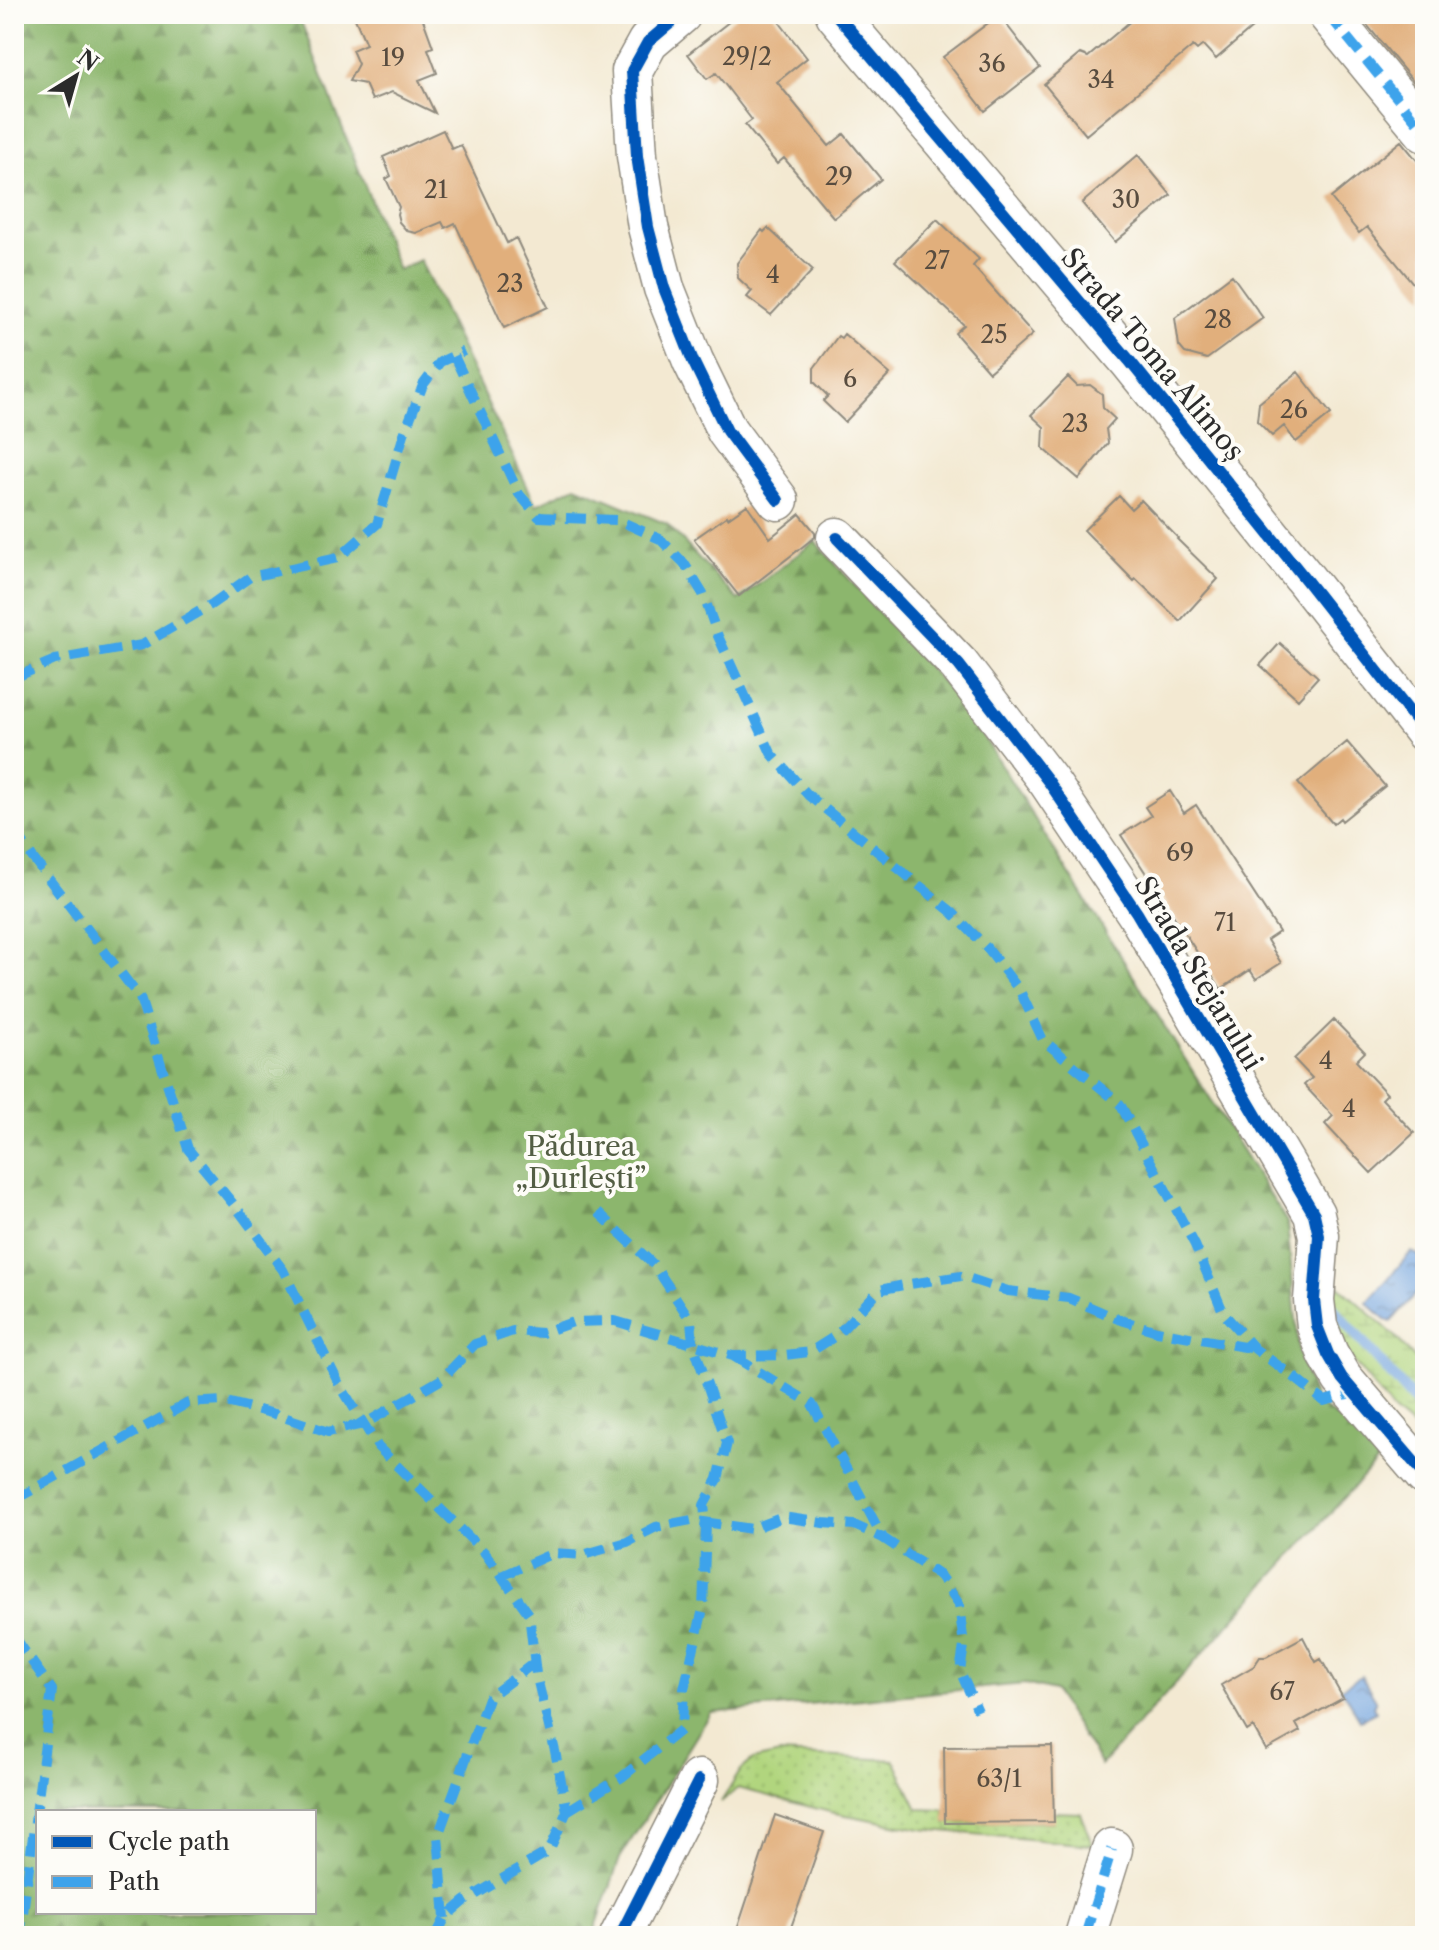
<svg xmlns="http://www.w3.org/2000/svg" width="1439" height="1950" font-family="'Libre Caslon Text',serif">
	<style>
		.grass { fill: url(#grass-dots); stroke: #6e8054; stroke-width: 2 }
		.forest { fill: url(#forest-firs); stroke: #5c704c; stroke-width: 2; fill-rule: evenodd }
		.wetland { fill: url(#wetland-marsh); stroke: #6e8054; stroke-width: 2 }
		.water { fill: url(#water-ripples); stroke: #506885; stroke-width: 2 }
		.lines { fill: none; stroke-linecap: round; stroke-linejoin: round }
		.stream { stroke: #75a5df; stroke-width: 11 }
		.building { fill: #e1af7b }
		.street-casing { stroke: #8f8a7e; stroke-width: 43 }
		.street { stroke: #fff; stroke-width: 40 }
		.quiet { stroke: #3ea3eb; stroke-width: 10; stroke-dasharray: 20 10; stroke-linecap: butt }
		.cycleway-casing { stroke: #fdfcf7; stroke-width: 17 }
		.cycleway { stroke: #0057b8; stroke-width: 12 }
		.labels { text-anchor: middle; dominant-baseline: central; stroke-width: 8; stroke-linejoin: round; paint-order: stroke }
		.number-label { font-size: 24px; fill: #584c3f }
		.street-label { font-size: 28px; fill: #2b2b2b; stroke: #fdfcf7 }
		.park-label { font-size: 28px; fill: #535e44; stroke: #fdfcf7 }
	</style>
	<defs>
		<pattern id="grass-dots" width="8" height="8" patternUnits="userSpaceOnUse" patternTransform="scale(2)"><rect width="8" height="8" fill="#b1d57e"/><path d="M2 2h.1M6 6h.1" fill="none" stroke="#98b76d" stroke-width="1.8" stroke-linecap="round"/></pattern>
		<pattern id="forest-firs" width="22" height="20" patternUnits="userSpaceOnUse" patternTransform="scale(2)"><rect width="22" height="20" fill="#8cb66d"/><path d="M5 1l3.5 6h-7zM16 11l3.5 6h-7z" fill="#73945a"/></pattern>
		<pattern id="wetland-marsh" width="20" height="14" patternUnits="userSpaceOnUse" patternTransform="scale(2)"><rect width="20" height="14" fill="#b1d57e"/><path d="M1 5h8M5 5V1M11 12h8M15 12V8" fill="none" stroke="#98b76d"/></pattern>
		<pattern id="water-ripples" width="26" height="14" patternUnits="userSpaceOnUse" patternTransform="scale(2)"><rect width="26" height="14" fill="#75a5df"/><path d="M2 4q2-2 4 0t4 0M15 11q2-2 4 0t4 0" fill="none" stroke="#6087b5"/></pattern>
	</defs>
	<rect width="100%" height="100%" fill="#fdfcf7"/>
	<filter id="ink" filterUnits="userSpaceOnUse"><feTurbulence type="fractalNoise" baseFrequency=".0125" numOctaves="2"/><feDisplacementMap in="SourceGraphic" scale="16" xChannelSelector="R" yChannelSelector="G"/><feConvolveMatrix kernelMatrix="1 2 1 2 8 2 1 2 1" color-interpolation-filters="sRGB"/></filter>
	<filter id="wash" filterUnits="userSpaceOnUse"><feTurbulence type="fractalNoise" baseFrequency=".006" numOctaves="4" result="noise"/><feDisplacementMap in="SourceGraphic" scale="32" xChannelSelector="R" yChannelSelector="G"/><feGaussianBlur stdDeviation="1.8" result="paint"/><feColorMatrix in="noise" values="0 0 0 0 0 0 0 0 0 0 0 0 0 0 0 0 0 1.4 0 .05"/><feComposite in="paint" operator="in"/></filter>
	<g filter="url(#wash)">
		<rect width="100%" height="100%" fill="#f3e9d2"/>
		<path class="grass" d="M780,1754L894,1760L918,1809L945,1810L946,1823L1053,1822V1812L1081,1813L1092,1845L921,1829L830,1812L738,1788L721,1802L741,1770L753,1760Z"/>
		<path class="forest" d="M14,14H298L398,270L420,260L536,505L576,486L667,524L738,600L815,541L966,709L1287,1222L1299,1353L1316,1403L1386,1452L1101,1765L1054,1691L1025,1684L711,1713L620,1858L593,1936H14ZM38,1812H314V1912H38Z"/>
		<path class="wetland" d="M1329,1277L1394,1335L1425,1370V1438L1393,1411L1328,1329Z"/>
		<path class="water" d="M1411,1252C1427,1256 1429,1273 1422,1287L1391,1322L1385,1319L1367,1303Z
			M1361,1676L1376,1700L1373,1706L1376,1712L1360,1720L1341,1688Z"/>
		<g class="lines">
			<path class="stream" d="M1331,1306L1425,1413"/>
		</g>
		<g id="blocks">
			<path class="building" d="M353,14H421L433,47L428,49L437,73L419,80L435,113L392,92L372,100L365,84L349,81L358,64L352,50L366,44Z
				M739,14H773L807,58L777,82L829,146L844,134L881,179L834,218L784,158L777,164L745,125L752,120L716,73L707,79L688,54Z
				M1139,14H1268L1216,59L1203,45L1197,50L1193,46L1086,135L1044,84L1080,54L1088,57Z
				M1358,14H1425V96Z
				M999,15L1040,68L985,111L943,57Z
				M443,130L452,149L461,145L507,243L516,238L548,307L504,328L455,223L445,228L442,222L416,233L407,231L399,222L397,214L399,207L386,179L391,176L383,157Z
				M1401,141L1425,170V298L1367,227L1359,233L1331,198Z
				M1138,155L1171,195L1115,242L1082,203Z
				M937,219L979,259L973,266L1033,334L989,372L955,333L964,325L895,261Z
				M768,228L813,270L771,315L747,297L752,291L738,278L737,263L762,230L764,232Z
				M1232,275L1263,318L1207,359L1185,353L1179,346L1175,318Z
				M844,334L890,374L845,422L823,401L828,396L814,382V368L838,336L841,338Z
				M1298,372L1331,414L1296,442L1284,426L1272,436L1257,421L1259,403Z
				M1068,377L1077,386L1090,385L1102,394L1103,408L1115,419L1106,429L1108,443L1079,479L1043,448L1044,427L1031,415Z
				M1119,496L1131,509L1141,500L1178,538L1177,539L1218,579L1180,621L1136,579L1134,581L1084,530Z
				M747,505L770,538L800,514L815,532V537L739,596L694,539L727,516L728,518Z
				M1280,643L1318,677L1298,699L1260,665Z
				M1347,742L1385,786L1342,821L1340,818L1333,824L1298,783Z
				M1170,791L1184,813L1196,805L1279,932L1267,940L1281,963L1256,979L1250,970L1221,989L1121,835L1151,816L1145,807Z
				M1334,1020L1365,1052L1356,1061L1387,1094L1382,1099L1414,1133L1371,1173L1325,1124L1333,1116L1304,1085L1312,1078L1294,1059Z
				M1303,1637L1316,1662L1321,1659L1343,1698L1296,1724L1300,1731L1266,1750L1253,1727L1247,1731L1221,1685L1254,1666L1260,1657H1266Z
				M1052,1746L1054,1822L945,1823L944,1747Z
				M775,1815L824,1832L788,1936H735Z"/>
		</g>
	</g>
	<g filter="url(#ink)">
		<use href="#blocks" fill-opacity="0" stroke="#8f8a7e" stroke-width="2"/>
		<g class="lines">
			<defs>
				<path id="street" d="M681,14L648,42L632,71L637,156L648,227L664,288L693,361L727,431L778,500
					M836,14L1129,360L1306,580L1425,732
					M1328,14L1425,132
					M837,538L959,665L1049,782L1137,913L1314,1214L1319,1236L1314,1300L1317,1326L1328,1354L1342,1378L1425,1475
					M620,1936L699,1780
					M1085,1936L1112,1849"/>
			</defs>
			<use href="#street" class="street-casing"/>
			<use href="#street" class="street"/>
			<path class="quiet" d="M1328,14L1425,132
				M454,356L519,494L539,517L618,520L660,539L684,563L703,594L718,636L771,753L808,795L952,912L987,948L1020,991L1043,1040L1120,1104L1195,1245L1224,1314L1255,1349L1294,1377L1324,1401L1355,1393
				M14,678L55,660L142,645L212,604L250,577L338,558L377,524L404,434L423,385L440,362L464,351
				M14,829L32,857L140,998L188,1149L239,1211L283,1270L338,1382L378,1447L485,1553L529,1614L536,1674L555,1751L567,1811L549,1851L465,1901L445,1918L436,1936
				M733,1356L812,1404L883,1538L940,1576L959,1604L964,1646L960,1671L978,1711
				M14,1500L188,1403L222,1401L275,1414L328,1432L364,1424L442,1379L475,1344L513,1331L542,1333L573,1322L615,1321L733,1356L784,1355L810,1352L837,1335L879,1290L904,1285L961,1276L1008,1291L1069,1298L1118,1319L1157,1331L1255,1349
				M502,1576L553,1553L583,1555L627,1542L656,1527L691,1520L752,1529L783,1517L823,1523L854,1525L883,1538
				M14,1636L52,1690L20,1936
				M567,1811L622,1777L682,1729L684,1689L703,1609L706,1524L704,1505L718,1479L727,1443L693,1343L691,1321L655,1266L598,1212
				M445,1918L438,1836L488,1698L535,1662
				M1085,1936L1112,1849"/>
			<defs>
				<path id="cycleway" d="M681,14L648,42L632,71L637,156L648,227L664,288L693,361L727,431L778,500
					M836,14L1129,360L1306,580L1425,732
					M837,538L959,665L1049,782L1137,913L1314,1214L1319,1236L1314,1300L1317,1326L1328,1354L1342,1378L1425,1475
					M620,1936L699,1780"/>
			</defs>
			<use href="#cycleway" class="cycleway-casing"/>
			<use href="#cycleway" class="cycleway"/>
		</g>
	</g>
	<g class="labels">
		<g class="number-label">
			<text x="747" y="56">29/2</text>
			<text x="393" y="57">19</text>
			<text x="992" y="63">36</text>
			<text x="1101" y="79">34</text>
			<text x="839" y="176">29</text>
			<text x="436" y="189">21</text>
			<text x="1126" y="199">30</text>
			<text x="937" y="260">27</text>
			<text x="773" y="274">4</text>
			<text x="510" y="283">23</text>
			<text x="1218" y="319">28</text>
			<text x="994" y="334">25</text>
			<text x="850" y="378">6</text>
			<text x="1294" y="409">26</text>
			<text x="1075" y="423">23</text>
			<text x="1180" y="852">69</text>
			<text x="1225" y="922">71</text>
			<text x="1326" y="1060">4</text>
			<text x="1349" y="1108">4</text>
			<text x="1282" y="1691">67</text>
			<text x="999" y="1778">63/1</text>
		</g>
		<g class="street-label">
			<text transform="translate(1153 354) rotate(50)">Strada Toma Alimoș</text>
			<text transform="translate(1199 973) rotate(59)">Strada Stejarului</text>
		</g>
		<g class="park-label">
			<text x="581" y="1146">Pădurea<tspan x="581" dy="32">„Durlești”</tspan></text>
		</g>
	</g>
	<rect width="1439" height="1950" fill="none" stroke="#fdfcf7" stroke-width="48"/>
	<rect x="36" y="1810" width="280" height="104" fill="#fdfcf7" stroke="#a9a8a5" stroke-width="2"/>
	<rect x="52" y="1836" width="40" height="12" fill="#0057b8" stroke="#a9a8a5" stroke-width="2"/>
	<text x="108" y="1850" font-size="24" fill="#2b2b2b">Cycle path</text>
	<rect x="52" y="1876" width="40" height="12" fill="#3ea3eb" stroke="#a9a8a5" stroke-width="2"/>
	<text x="108" y="1890" font-size="24" fill="#2b2b2b">Path</text>
	<g transform="translate(76 76) rotate(37)" stroke="#fdfcf7" stroke-width="6" paint-order="stroke">
	<path d="M0-6L14 30L0 20L-14 30Z" fill="#2b2b2b"/>
	<text y="-12" font-size="22" font-weight="bold" text-anchor="middle" fill="#2b2b2b">N</text>
	</g>
</svg>
